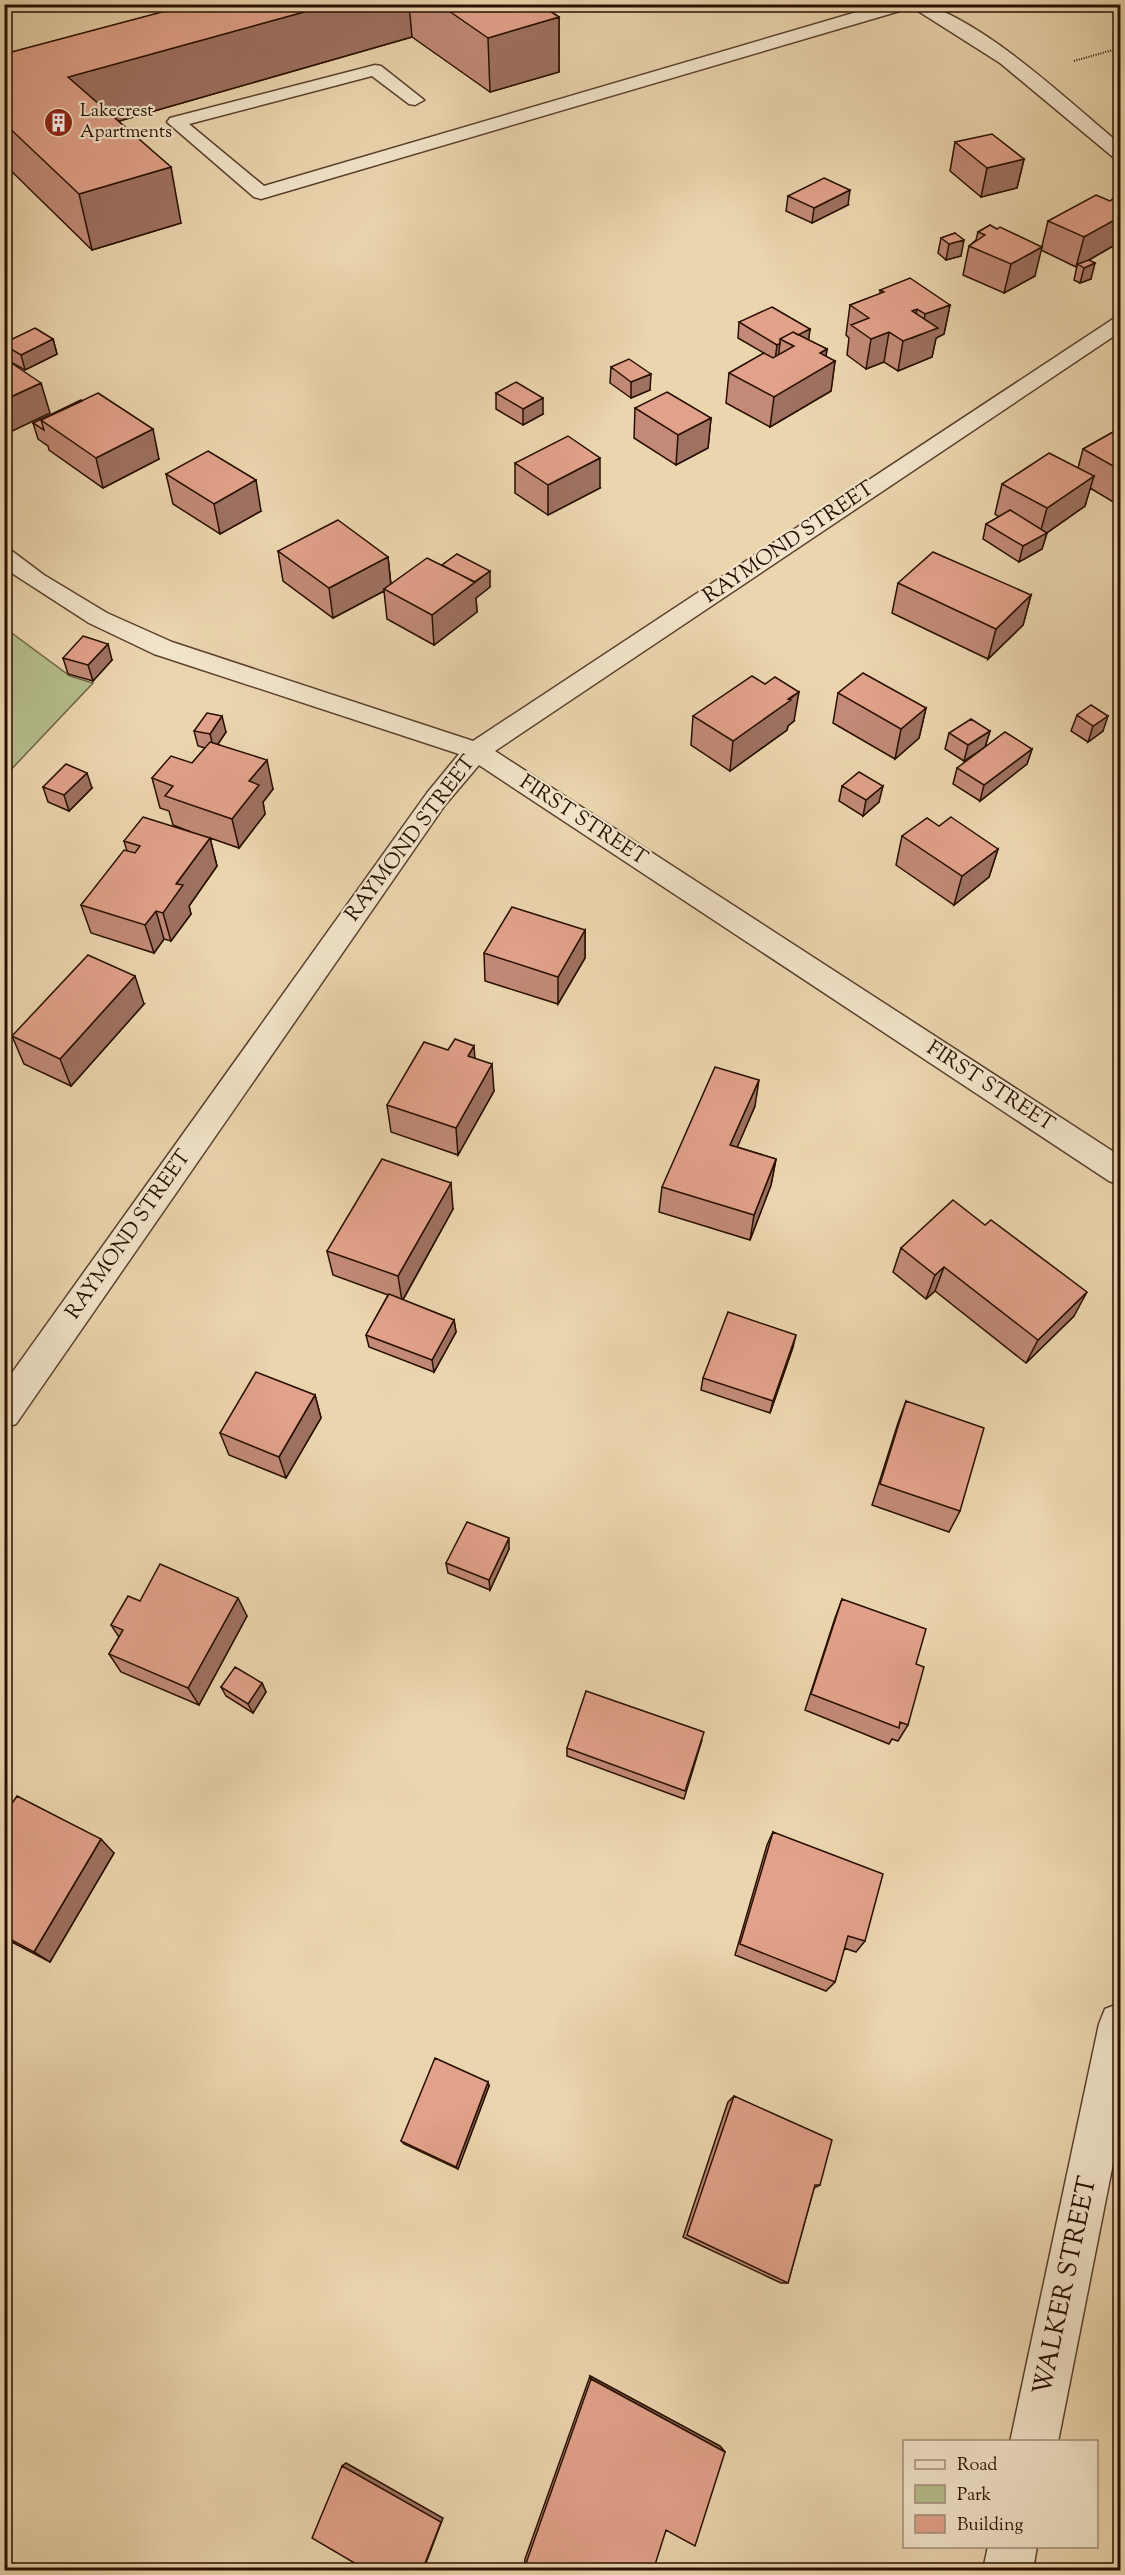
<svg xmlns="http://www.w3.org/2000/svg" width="1125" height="2575" font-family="'Sorts Mill Goudy',serif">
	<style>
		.green { fill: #b5be8c; stroke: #6e6646; stroke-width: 1.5 }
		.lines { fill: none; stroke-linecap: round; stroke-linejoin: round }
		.lane-casing { stroke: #59402c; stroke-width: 3 }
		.street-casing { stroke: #59402c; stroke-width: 3 }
		.path { stroke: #280f01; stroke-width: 2; stroke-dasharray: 1 1.5; stroke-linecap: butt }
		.lane { fill: #f2e4ca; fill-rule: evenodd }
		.street { fill: #f2e4ca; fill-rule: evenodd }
		.wall { fill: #c28a77; stroke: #280f01; stroke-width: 1.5 }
		.shaded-wall { fill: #9e7161; stroke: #280f01; stroke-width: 1.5 }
		.building { fill: #e1a18a; stroke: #280f01; stroke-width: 1.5 }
		.labels { text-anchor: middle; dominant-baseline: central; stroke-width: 4.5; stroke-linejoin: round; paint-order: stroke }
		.far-poi-label { font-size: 18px; fill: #280f01; stroke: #f2e4ca; text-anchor: start }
		.street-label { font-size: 21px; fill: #280f01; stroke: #f2e4ca }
		.near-street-label { font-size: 26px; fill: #280f01; stroke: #f2e4ca }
	</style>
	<rect width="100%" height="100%" fill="#ebd5ae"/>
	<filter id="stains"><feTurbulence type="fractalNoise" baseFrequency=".00333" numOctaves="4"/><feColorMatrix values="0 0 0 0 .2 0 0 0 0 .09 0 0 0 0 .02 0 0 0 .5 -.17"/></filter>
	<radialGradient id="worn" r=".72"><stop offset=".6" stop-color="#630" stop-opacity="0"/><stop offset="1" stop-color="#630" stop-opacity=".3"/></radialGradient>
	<path class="green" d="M5,628L70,676L93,683L5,776Z"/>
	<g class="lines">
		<defs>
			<path id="lane" d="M884,4H912L910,8L261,199L254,197L167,122L170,118L375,65L381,66L424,100L415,105L409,104L372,76L189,124L264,186Z"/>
			<path id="street" d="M907,4C914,4 923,3 930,6C994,30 1067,100 1120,144V158L1113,157L1000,63Z
				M1120,317V332L495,751L1120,1156V1185L1109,1181L479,765L445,805L16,1424L4,1428V1384L427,793L459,754L154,654L89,623L4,568V549L12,551L44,575L107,613L172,642L473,741L1113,319Z
				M1120,2003V2128L1058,2442H1010L1099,2024L1105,2009Z
				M988,2546H1037L1033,2570H983Z"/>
		</defs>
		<use href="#lane" class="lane-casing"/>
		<use href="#street" class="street-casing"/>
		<path class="path" d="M1074,61L1120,48"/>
		<use href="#lane" class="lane"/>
		<use href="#street" class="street"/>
	</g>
	<path class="wall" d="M185,4H539L559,17V72L490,92L412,37L119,121L181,223L92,250L4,164V54L186,6Z
		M955,142L1024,159L1017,188L981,197L950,171Z
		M788,196L848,205L812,223L786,211Z
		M1048,221L1120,242L1089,260L1091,279L1080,283L1074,280L1077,266L1076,267L1041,250Z
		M990,225L1035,276L1004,293L963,275L969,246L976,240L978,232Z
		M955,233L961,256L946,260L938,253L941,238Z
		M880,290L950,305L944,334L936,338L932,357L898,371L884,362L866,369L847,355L849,338L846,335L850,305L880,294Z
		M739,322L810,329L808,340L827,349L826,357L835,361L831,391L770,427L726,403L729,373L764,353L738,338Z
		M53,339L57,354L25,370L7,360L4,350V343Z
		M611,367L650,390L631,398L610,383Z
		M496,393L543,414L523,425L496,409Z
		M82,401L159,459L103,488L49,450L48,446L38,439L33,423Z
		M635,408L711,418L708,448L676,465L634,438Z
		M1120,428V506L1090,488L1085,506L1047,533L1042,549L1019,562L983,539L986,524L999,517L995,514L1002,484L1078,468L1083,449Z
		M515,463L600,488L548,515L515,493Z
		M166,474L261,511L220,534L173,504Z
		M278,551L388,557L391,584L442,565L490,587L476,598L477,612L434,645L387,619L384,591L333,618L283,581Z
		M898,583L1031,595L1023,625L988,659L892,613Z
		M63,658L112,660L93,681L68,674Z
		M838,693L926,708L919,738L895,759L833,723Z
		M1077,715L1103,731L1088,742L1071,731Z
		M693,716L794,721L788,726L787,730L730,771L691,745Z
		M194,731L226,732L218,744L273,789L263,802L265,814L239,848L210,838L217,866L189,906L191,914L171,941L164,939L154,953L91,933L81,905L127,851L124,841L191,832L173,825L169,811L160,808L152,778L192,763L205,748L198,746Z
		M990,731L985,747L964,761L945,749L949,733Z
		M1032,749L1027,764L980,801L953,784L957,768Z
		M842,786L879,802L863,816L839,801Z
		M43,787L92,788L69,811L48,802Z
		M939,826L998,849L989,877L954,905L896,865L902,836Z
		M585,930V958L558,1004L485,981L484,953Z
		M1120,970V989L1114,984Z
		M144,1004L71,1086L24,1064L12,1036Z
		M475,1058L494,1091L458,1155L391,1132L387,1105Z
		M755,1106L737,1147L776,1159L771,1185L750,1240L659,1212L662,1187Z
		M453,1209L403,1300L454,1320L456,1332L434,1372L369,1347L366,1335L388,1295L333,1275L327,1251Z
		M901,1248L1074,1316L1026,1363L935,1291L926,1299L893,1272Z
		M793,1347L770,1413L701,1390L703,1378Z
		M315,1395L321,1418L286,1478L229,1455L220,1433Z
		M906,1401L960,1511L949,1532L872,1505L898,1423Z
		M509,1549L490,1590L448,1573L446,1563Z
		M842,1599L908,1725L898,1741L892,1739L889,1744L805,1710L835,1618Z
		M140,1601L247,1616L199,1705L121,1672L109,1654L119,1637L111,1625Z
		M262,1683L266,1692L253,1713L226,1696L221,1687Z
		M702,1740L684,1799L567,1756V1748Z
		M4,1815L114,1853L50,1962L4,1938Z
		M773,1832L865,1941L856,1952L844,1948L835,1982L826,1991L735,1955L767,1845Z
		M489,2086L458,2169L404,2144L401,2141Z
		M734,2096L820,2185L814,2188L788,2283H781L683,2237L728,2102Z
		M590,2376L720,2446L725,2452L666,2530L524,2569L525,2559Z"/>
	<path class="shaded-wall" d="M333,4H409L412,37L81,132L68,77Z
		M559,17V72L490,92L488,38Z
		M1024,159L1017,188L981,197L987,168Z
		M171,167L181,223L92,250L79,194Z
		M850,190L848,205L812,223L814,208Z
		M1120,204V242L1080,265L1078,264L1076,267L1084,237Z
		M964,240L961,256L946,260L949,244Z
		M1042,247L1035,276L1004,293L1011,264Z
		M1095,263L1091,279L1080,283L1084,268Z
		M950,305L944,334L936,338L932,357L898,371L903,341L912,311L917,309L912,338L922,334L925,314Z
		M810,329L808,345L794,346L784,341Z
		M889,332L884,362L866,369L871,339Z
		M53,339L57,354L25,370L21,355Z
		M780,343L778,359L775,361L777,345Z
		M827,349L824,367L835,361L831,391L770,427L774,397L820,353Z
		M651,374L650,390L631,398V382Z
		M41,383L50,413L6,434L4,430V400Z
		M543,398V414L523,425V409Z
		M711,418L708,448L676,465L678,435Z
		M153,429L159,459L103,488L96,458Z
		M600,458V488L548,515V485Z
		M1094,476L1085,506L1045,534L1047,533L1042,549L1019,562L1023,546L1039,537L1047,508Z
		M256,480L261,511L220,534L214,504Z
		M388,557L391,587L384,589V591L333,618L329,588Z
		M490,571V587L476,598L477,612L434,645L432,615Z
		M1031,595L1023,625L988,659L996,629Z
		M108,644L112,660L93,681L88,665Z
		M799,692L794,721L788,726L787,730L730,771L733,741Z
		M926,708L919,738L895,759L901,729Z
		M222,716L226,732L214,750L210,734Z
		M1108,716L1103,731L1088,742L1093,726Z
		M990,731L985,747L964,761L968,745Z
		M1032,749L1027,764L980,801L984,785Z
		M267,760L273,789L263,802L265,814L239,848L232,819L249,781Z
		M87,773L92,788L69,811L64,795Z
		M883,786L879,802L863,816L866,800Z
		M210,838L217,866L189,906L191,914L171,941L163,913L176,884Z
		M998,849L989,877L954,905L962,876Z
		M156,911L164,939L154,953L145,925Z
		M585,930V958L558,1004V977Z
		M135,976L144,1004L71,1086L60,1059Z
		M474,1046L476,1073L468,1056Z
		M492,1064L494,1091L458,1155L456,1128Z
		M759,1080L755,1106L727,1171L730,1145Z
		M776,1159L771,1185L750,1240L754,1215Z
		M451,1183L453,1209L402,1301L398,1276Z
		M944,1267L935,1291L926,1299L935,1275Z
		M1087,1292L1074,1316L1026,1363L1038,1340Z
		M454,1320L456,1332L434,1372L432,1360Z
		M796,1335L793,1347L770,1413L773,1401Z
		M315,1395L321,1418L286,1478L279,1457Z
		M509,1538V1549L490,1590L489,1580Z
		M238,1598L247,1616L199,1705L188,1688Z
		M262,1683L266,1692L253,1713L248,1704Z
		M101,1839L114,1853L50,1962L34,1952Z
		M488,2082L489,2086L458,2169L456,2167Z
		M590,2376L720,2446L725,2452L591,2379Z
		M346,2463L443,2518L423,2571L342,2466Z"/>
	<path class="building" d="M192,4H333L68,77L171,167L79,194L4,123V54Z
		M439,4H539L559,17L488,38Z
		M992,134L1024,159L987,168L955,142Z
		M824,178L850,190L814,208L788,196Z
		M1096,195L1110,201L1114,198L1120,201V204L1119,205H1120V217L1084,237L1048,221Z
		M990,225L997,229L1000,227L1042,247L1011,264L969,246L985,235L978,232Z
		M955,233L964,240L949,244L941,238Z
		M1089,260L1095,263L1084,268L1078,264Z
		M910,278L950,305L925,314L917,309L912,311L938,328L903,341L889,332L871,339L851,325L869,318L850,305L884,292L880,290Z
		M772,307L810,329L798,335L793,332L780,339V343L777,345L739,322Z
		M35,328L53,339L21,355L4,345V343Z
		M793,332L827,349L820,353L835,361L774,397L729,373L764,353L773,358L794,346L780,339Z
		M629,359L651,374L631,382L611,367Z
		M7,360L41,383L4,400V362Z
		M516,382L543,398L523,409L496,393Z
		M667,392L711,418L678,435L635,408Z
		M98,393L153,429L96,458L41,420Z
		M81,400L82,401L41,420L44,430L33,423Z
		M1120,428V470L1083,449Z
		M568,436L600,458L548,485L515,463Z
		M208,451L256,480L214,504L166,474Z
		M1049,453L1094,476L1047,508L1002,484Z
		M1010,510L1047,533L1023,546L986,524Z
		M338,520L388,557L329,588L278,551Z
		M933,552L1031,595L996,629L898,583Z
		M457,554L490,571L474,582L442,565Z
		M427,558L475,582L432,615L384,589Z
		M83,636L108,644L88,665L63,658Z
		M863,673L926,708L901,729L838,693Z
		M752,676L765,684L775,677L799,692L788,699L791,700L733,741L693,716Z
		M1091,705L1108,716L1093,726L1077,715Z
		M207,713L222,716L210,734L194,731Z
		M971,719L990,731L968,745L949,733Z
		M1005,732L1032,749L984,785L957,768Z
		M210,742L267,760L249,781L259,785L232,819L165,796L173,786L152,778L171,756L192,763Z
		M66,764L87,773L64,795L43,787Z
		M859,772L883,786L866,800L842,786Z
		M143,817L210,838L176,884L183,885L163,913L156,911L145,925L81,905L124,850L135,853L140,846L124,841Z
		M951,817L998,849L962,876L902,836L927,818L939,826Z
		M512,907L585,930L558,977L484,953Z
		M88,955L135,976L60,1059L12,1036Z
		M455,1039L474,1046L468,1056L492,1064L456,1128L387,1105L424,1042L448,1050Z
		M715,1067L759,1080L730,1145L776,1159L754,1215L662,1187Z
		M382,1159L451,1183L398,1276L327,1251Z
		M953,1200L985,1225L991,1220L1087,1292L1038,1340L944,1267L935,1275L901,1248Z
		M389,1294L454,1320L432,1360L366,1335Z
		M728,1312L796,1335L773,1401L703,1378Z
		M256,1372L315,1395L279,1457L220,1433Z
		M906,1401L984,1428L960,1511L880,1484Z
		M467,1522L509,1538L489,1580L446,1563Z
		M160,1564L238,1598L188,1688L109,1654L123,1630L111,1625L128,1596L140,1601Z
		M842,1599L926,1629L916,1664L924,1667L908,1725L900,1722L899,1728L811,1694Z
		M235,1667L262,1683L248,1704L221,1687Z
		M586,1691L704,1732L685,1791L567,1748Z
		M17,1796L101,1839L34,1952L4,1936V1815Z
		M773,1832L883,1874L865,1941L848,1936L835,1982L740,1944Z
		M435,2058L488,2082L456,2167L401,2141Z
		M734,2096L832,2140L820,2185H815L788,2283L687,2235Z
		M591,2379L725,2452L695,2546L666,2530L653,2571H527L524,2569Z
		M342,2466L441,2522L422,2571H368L312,2538Z"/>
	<defs>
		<symbol id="building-disc" viewBox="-11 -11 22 22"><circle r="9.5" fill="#8f2418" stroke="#f2e4ca"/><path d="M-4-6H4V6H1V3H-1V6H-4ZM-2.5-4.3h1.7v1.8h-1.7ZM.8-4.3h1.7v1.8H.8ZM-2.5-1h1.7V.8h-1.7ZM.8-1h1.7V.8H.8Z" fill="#fff"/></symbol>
	</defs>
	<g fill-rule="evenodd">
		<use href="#building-disc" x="42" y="106" width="33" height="33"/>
	</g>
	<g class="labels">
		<g class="far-poi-label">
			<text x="80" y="112">Lakecrest<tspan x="80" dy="21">Apartments</tspan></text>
		</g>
		<g class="street-label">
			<text transform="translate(789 543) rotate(-34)">RAYMOND STREET</text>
			<text transform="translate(583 821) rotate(33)">FIRST STREET</text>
			<text transform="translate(411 839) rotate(-53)">RAYMOND STREET</text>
			<text transform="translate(990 1087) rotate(33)">FIRST STREET</text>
			<text transform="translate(129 1235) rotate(-55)">RAYMOND STREET</text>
		</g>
		<g class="near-street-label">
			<text transform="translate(1066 2286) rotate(-78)">WALKER STREET</text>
		</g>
	</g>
	<rect width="1125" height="2575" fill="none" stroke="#ebd5ae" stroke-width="24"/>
	<rect x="6" y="6" width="1113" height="2563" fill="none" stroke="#280f01" stroke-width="3"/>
	<rect x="12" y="12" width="1101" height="2551" fill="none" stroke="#280f01" stroke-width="1.5"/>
	<rect x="903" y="2440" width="195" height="108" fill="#f2e4ca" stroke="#a18f7a" stroke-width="1.5"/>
	<rect x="915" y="2460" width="30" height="9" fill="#f2e4ca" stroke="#a18f7a" stroke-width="1.5"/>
	<text x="957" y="2470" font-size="18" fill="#280f01">Road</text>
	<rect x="915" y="2485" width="30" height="18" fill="#b5be8c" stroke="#a18f7a" stroke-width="1.5"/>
	<text x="957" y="2500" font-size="18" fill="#280f01">Park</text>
	<rect x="915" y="2515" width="30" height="18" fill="#e1a18a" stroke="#a18f7a" stroke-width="1.5"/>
	<text x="957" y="2530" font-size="18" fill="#280f01">Building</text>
	<rect width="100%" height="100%" filter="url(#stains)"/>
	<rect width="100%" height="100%" fill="url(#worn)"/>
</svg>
